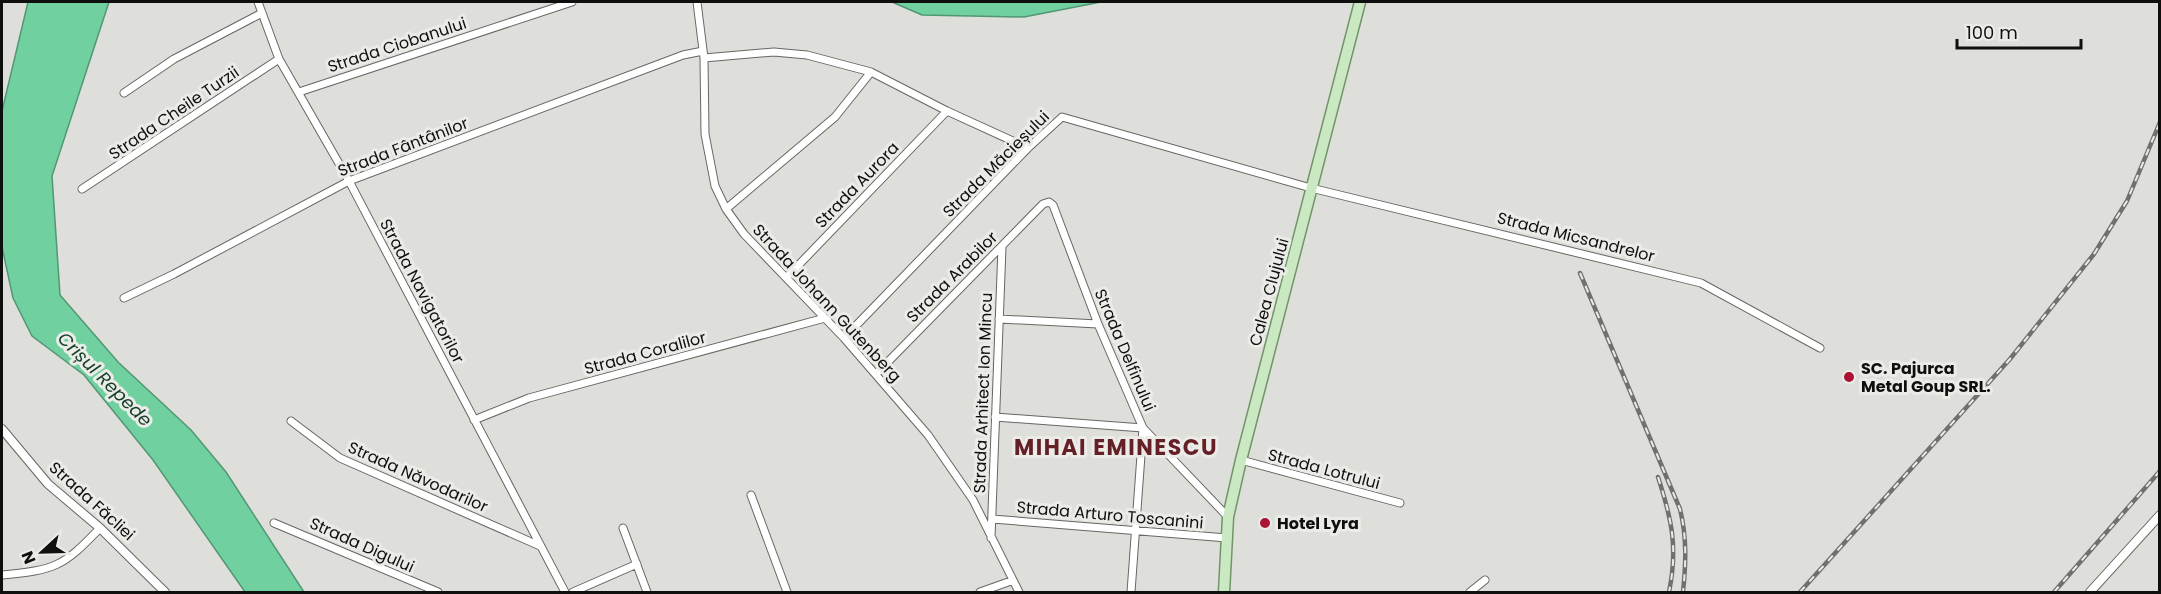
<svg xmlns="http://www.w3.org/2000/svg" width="2161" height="594" font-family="Poppins,sans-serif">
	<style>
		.water { fill: #70d0a0; stroke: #539674; stroke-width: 1.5 }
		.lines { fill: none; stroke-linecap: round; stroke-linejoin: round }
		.minor-casing { stroke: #666763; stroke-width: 9 }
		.tertiary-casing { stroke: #666763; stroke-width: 10 }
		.primary-casing { stroke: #729469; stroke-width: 13 }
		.minor { stroke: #fff; stroke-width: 7 }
		.tertiary { stroke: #fff; stroke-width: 8 }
		.primary { stroke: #cae9c2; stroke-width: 10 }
		.rail-casing { stroke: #70716e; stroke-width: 4.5 }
		.rail { stroke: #ebece7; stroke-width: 2; stroke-dasharray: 7; stroke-linecap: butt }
		.poi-dot { fill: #aa1334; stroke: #ebece7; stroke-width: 2 }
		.labels { text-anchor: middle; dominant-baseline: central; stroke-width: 6; stroke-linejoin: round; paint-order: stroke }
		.street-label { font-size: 16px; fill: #0f0f0e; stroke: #ebece7 }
		.poi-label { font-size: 16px; font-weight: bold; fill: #0f0f0e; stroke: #ebece7; text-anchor: start }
		.water-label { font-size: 18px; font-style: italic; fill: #153e2b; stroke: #ebece7 }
		.district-label { font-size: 22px; font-weight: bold; letter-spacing: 1.5px; fill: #651f27; stroke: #ebece7 }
	</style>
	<rect width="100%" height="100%" fill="#dedfda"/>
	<path class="water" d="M28,2H109L52,176L60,295L118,362L191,430L226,472L304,592H245L153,460L84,375L32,336L13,298L2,247V111Z
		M892,2H1101L1024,17L922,15Z"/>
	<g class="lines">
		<defs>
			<path id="minor" d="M258,2L279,59L349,181L565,592
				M697,2L704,58L705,134L715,186L726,209L744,234L844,338L928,435L973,500L1019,592
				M704,58L774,52L807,55L871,72L947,111L1028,148
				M299,92L572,2
				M124,93L174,59L262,13
				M82,189L279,59
				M726,209L835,117L871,72
				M787,277L947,111
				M124,298L174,274L349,181L683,55L703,51
				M999,319L1098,324
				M844,338L1028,148L1062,117L1311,188L1701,283L1820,348
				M876,374L1043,204L1049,202L1053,205L1098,324L1143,428L1228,517
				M995,417L1143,428
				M474,420L529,398L825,318
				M291,421L340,458L540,546
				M1241,460L1400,503
				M751,495L787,592
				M992,519L1227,538
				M274,523L438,592
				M623,528L647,592
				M991,538L1002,247
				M2,575C55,570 63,567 100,528
				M573,592L637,564
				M980,592L1011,581
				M1131,592L1143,428
				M1470,592L1485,580"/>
			<path id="tertiary" d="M2,429L48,484L100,528L165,592
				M2090,592L2160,515"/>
			<path id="primary" d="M1224,592L1228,517L1241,460L1360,2"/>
		</defs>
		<use href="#minor" class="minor-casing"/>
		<use href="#tertiary" class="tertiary-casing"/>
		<use href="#primary" class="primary-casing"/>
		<use href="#minor" class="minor"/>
		<use href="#tertiary" class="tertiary"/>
		<use href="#primary" class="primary"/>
		<defs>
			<path id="rail" d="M1580,273L1680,509C1687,538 1686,563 1683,592
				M1658,477C1672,520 1678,548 1669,592
				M1800,592L2010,359L2094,254L2127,201L2160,122
				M2054,592L2160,471"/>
		</defs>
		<use href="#rail" class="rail-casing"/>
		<use href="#rail" class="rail"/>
	</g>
	<g class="poi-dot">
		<circle cx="1849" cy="377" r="6"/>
		<circle cx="1265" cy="523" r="6"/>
	</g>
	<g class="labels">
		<g class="street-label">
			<text transform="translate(397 45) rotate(-18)">Strada Ciobanului</text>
			<text transform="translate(174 113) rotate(-34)">Strada Cheile Turzii</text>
			<text transform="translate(403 147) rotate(-21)">Strada Fântânilor</text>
			<text transform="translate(996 164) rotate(-45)">Strada Măcieșului</text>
			<text transform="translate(857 185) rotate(-46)">Strada Aurora</text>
			<text transform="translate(1576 237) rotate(14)">Strada Micsandrelor</text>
			<text transform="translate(952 277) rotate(-45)">Strada Arabilor</text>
			<text transform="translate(422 291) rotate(62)">Strada Navigatorilor</text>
			<text transform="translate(1269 292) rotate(-75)">Calea Clujului</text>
			<text transform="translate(827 303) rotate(47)">Strada Johann Gutenberg</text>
			<text transform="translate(1125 350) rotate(67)">Strada Delfinului</text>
			<text transform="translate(645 353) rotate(-15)">Strada Coralilor</text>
			<text transform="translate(983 393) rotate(-88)">Strada Arhitect Ion Mincu</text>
			<text transform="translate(1324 469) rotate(15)">Strada Lotrului</text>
			<text transform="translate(418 477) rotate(24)">Strada Năvodarilor</text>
			<text transform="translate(92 501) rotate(42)">Strada Făcliei</text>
			<text transform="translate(1110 515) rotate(5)">Strada Arturo Toscanini</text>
			<text transform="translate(362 545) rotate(24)">Strada Digului</text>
		</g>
		<g class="poi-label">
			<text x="1861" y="368">SC. Pajurca<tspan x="1861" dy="18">Metal Goup SRL.</tspan></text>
			<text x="1277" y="523">Hotel Lyra</text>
		</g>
		<g class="water-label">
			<text transform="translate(105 379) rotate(45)">Crișul Repede</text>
		</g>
		<g class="district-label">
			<text x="1116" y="447">MIHAI EMINESCU</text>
		</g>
	</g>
	<rect width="2161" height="594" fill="none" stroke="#0f0f0e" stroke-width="6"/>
	<g transform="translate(42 552) rotate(248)" stroke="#ebece7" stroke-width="4.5" paint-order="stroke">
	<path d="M0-4.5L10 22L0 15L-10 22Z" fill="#0f0f0e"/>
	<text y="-9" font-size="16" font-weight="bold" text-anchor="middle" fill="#0f0f0e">N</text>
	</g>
	<path d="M1957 39v9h124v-9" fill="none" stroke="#0f0f0e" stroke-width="3"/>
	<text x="1966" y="39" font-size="18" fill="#0f0f0e" stroke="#ebece7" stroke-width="4.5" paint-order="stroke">100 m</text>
</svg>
